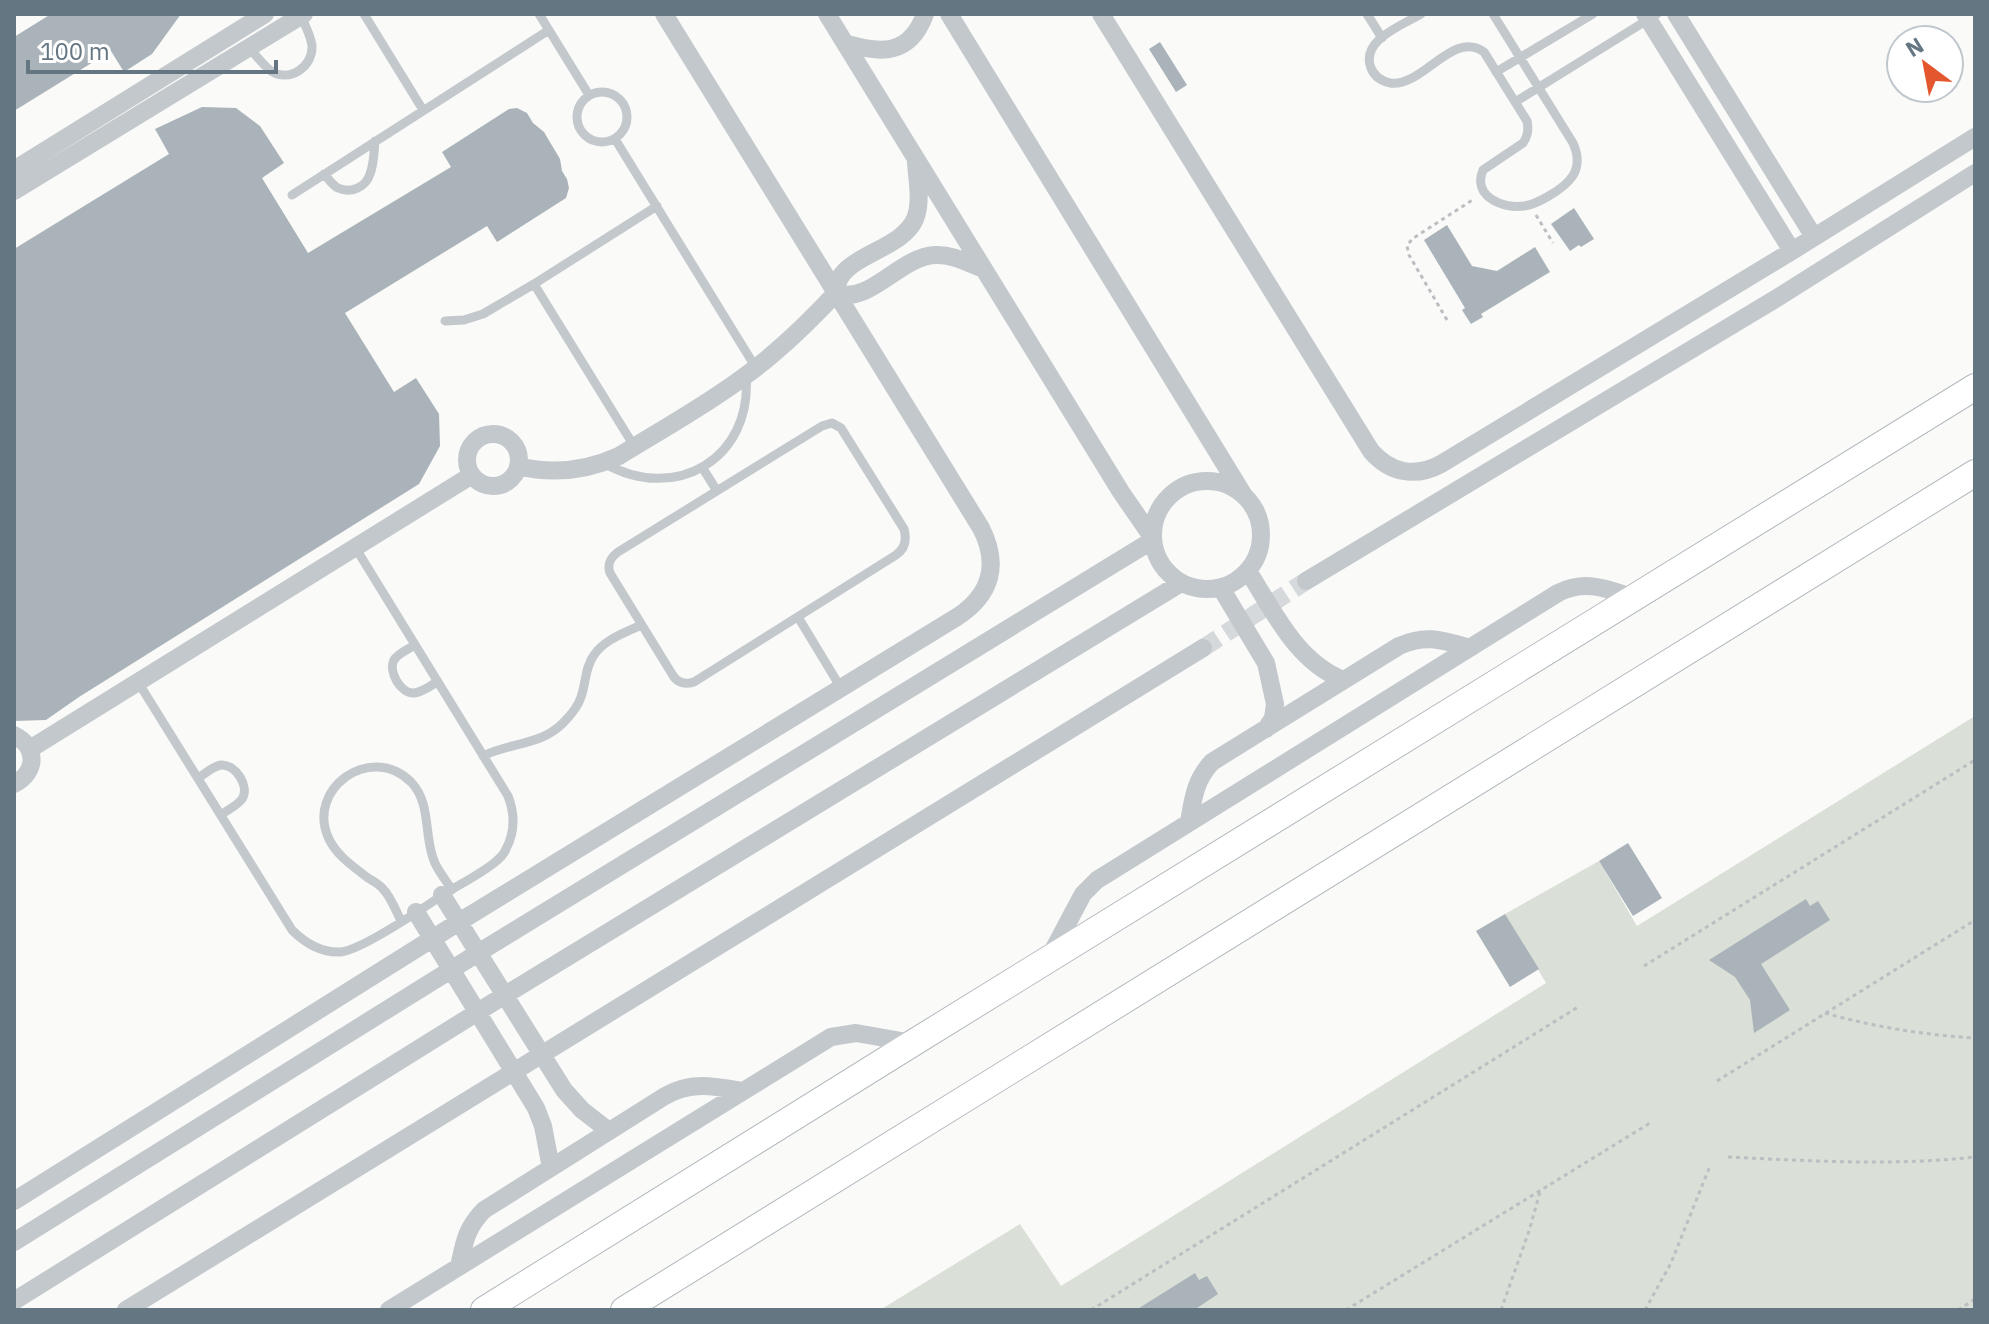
<svg xmlns="http://www.w3.org/2000/svg" width="1989" height="1324" font-family="'IBM Plex Sans',sans-serif">
	<style>
		.green { fill: #dadfd7 }
		.building { fill: #aab3b9 }
		.lines { fill: none; stroke-linecap: round; stroke-linejoin: round }
		.street-tunnel { stroke: #d5d9db; stroke-width: 18; stroke-dasharray: 18 9; stroke-linecap: butt }
		.secondary-casing { stroke: #b3babf; stroke-width: 28 }
		.path { stroke: #bbbfc2; stroke-width: 3; stroke-dasharray: 4 4; stroke-linecap: butt }
		.lane { stroke: #c3c8cc; stroke-width: 9 }
		.street { stroke: #c3c8cc; stroke-width: 18 }
		.secondary { stroke: #fff; stroke-width: 26 }
	</style>
	<rect width="100%" height="100%" fill="#fafaf8"/>
	<path class="green" d="M1975,716V1310H880L1020,1224L1061,1286L1546,983L1505,914L1599,861L1637,926Z"/>
	<path class="building" d="M51,14H181L152,54L124,72L111,51L14,111V37Z
		M1160,42L1187,85L1176,92L1149,49Z
		M202,107L236,108L260,126L284,163L262,178L308,253L451,167L442,152L509,109L517,108L527,113L533,123L544,132L560,159L562,171L567,179L569,188L566,198L497,242L487,226L345,313L394,392L416,378L439,414L440,446L419,484L79,697L46,720L14,721V249L169,154L155,129Z
		M1574,208L1594,239L1581,247L1579,245L1570,251L1551,224Z
		M1447,225L1472,266L1497,271L1535,247L1550,272L1481,314L1483,317L1471,324L1462,310L1465,308L1424,240Z
		M1628,843L1662,898L1633,916L1599,861Z
		M1806,899L1810,906L1818,901L1830,920L1761,964L1790,1010L1754,1033L1750,1000L1735,977L1709,960Z
		M1505,914L1539,969L1510,987L1476,931Z
		M1195,1273L1199,1280L1207,1276L1218,1294L1194,1310H1136Z"/>
	<g class="lines">
		<path class="street-tunnel" d="M1203,648L1306,581"/>
		<defs>
			<path id="secondary" d="M484,1310L913,1043L1975,387
				M624,1310L1975,473"/>
		</defs>
		<use href="#secondary" class="secondary-casing"/>
		<path class="path" d="M1536,215L1553,243
			M1447,320L1409,255L1407,246L1412,239L1474,199
			M1644,966L1975,760
			M1825,1013C1874,1027 1925,1035 1975,1038
			M1717,1081L1975,920
			M1728,1157C1811,1161 1893,1166 1975,1157
			M1091,1310L1578,1007
			M1346,1310L1650,1123
			M1501,1310L1529,1231L1540,1192
			M1645,1310L1671,1263L1710,1166
			M1958,1310L1975,1299"/>
		<path class="lane" d="M364,14L423,110
			M539,14L589,95
			M1367,14L1382,38
			M1421,14C1403,25 1360,40 1371,68C1374,76 1382,81 1390,83C1422,88 1453,29 1484,52L1527,121C1529,130 1528,136 1523,143L1483,170C1472,196 1502,209 1524,206C1533,205 1540,201 1547,197C1570,184 1585,170 1573,143L1493,14
			M249,48C256,55 263,65 271,71C289,83 313,67 312,46C311,36 305,25 301,16
			M1496,72L1593,14
			M577 117a25 25 0 1 1 50 0a25 25 0 1 1-50 0Z
			M1515,102L1657,14
			M615,139L756,368
			M324,174C329,179 332,185 338,188C351,194 366,187 370,174C374,164 374,152 375,141
			M292,195L549,30
			M534,284L634,446
			M445,321L464,320L483,314L534,284L657,206
			M832,423L841,428L904,529C907,540 905,549 896,555L694,682C685,685 677,683 672,674L610,573C607,564 610,558 618,552L822,426Z
			M604,463C675,504 753,459 746,375
			M702,467L717,491
			M798,617L841,688
			M415,645C409,649 398,653 394,660C388,672 401,694 414,693C423,692 430,686 437,682
			M138,682L292,930C305,943 322,953 341,952C364,949 425,907 447,892C463,883 480,874 494,863C499,859 504,855 506,849C515,832 515,814 508,796L355,547
			M483,756C511,742 540,746 563,723C571,715 578,707 581,697C586,683 585,667 594,655C605,639 625,633 641,625
			M198,778C205,774 213,766 221,765C236,764 250,787 242,799C237,806 227,810 221,815
			M401,921C396,911 391,897 383,889C379,884 373,881 368,878C354,867 337,856 329,839C305,789 371,742 411,782C431,803 424,833 433,858C436,869 446,880 452,890"/>
		<path class="street" d="M827,14L1121,492L1152,537
			M949,14L1243,494
			M1101,14L1371,451C1390,473 1415,478 1441,464L1792,251L1975,137
			M1645,14L1792,251
			M1676,14L1814,237
			M845,43C880,54 910,56 925,14
			M14,170L265,14
			M14,191L304,14
			M836,293C870,305 899,257 935,255C952,254 968,263 984,269
			M467 460a26 26 0 1 1 52 0a26 26 0 1 1-52 0Z
			M518,466C554,475 586,471 619,456C661,430 705,406 745,376C778,352 808,323 836,293C835,255 900,253 915,219C922,202 917,180 916,162
			M1153 535a54 54 0 1 1 108 0a54 54 0 1 1-108 0Z
			M1248,571C1274,612 1296,661 1343,680
			M1306,581L1777,298L1975,173
			M1221,588L1266,663L1275,704L1273,718L1266,729
			M14,735C38,747 37,772 14,784
			M30,749L472,475
			M1189,822C1193,799 1195,780 1212,762L1399,646C1426,634 1442,640 1470,648
			M442,895L564,1090L582,1110L609,1131
			M416,912L536,1108L543,1126L551,1168
			M1050,956L1083,894L1097,880L1558,593C1586,579 1607,589 1635,598
			M14,1201L459,922L957,617C991,595 1000,565 981,528L664,14
			M14,1242L478,953L1153,540
			M459,1267C464,1243 466,1228 484,1210L665,1096C691,1081 714,1086 742,1091
			M14,1301L505,995L1181,583
			M126,1310L1203,648
			M389,1310L831,1037L856,1033L913,1043"/>
		<use href="#secondary" class="secondary"/>
	</g>
	<rect width="1989" height="1324" fill="none" stroke="#657683" stroke-width="32"/>
	<g transform="translate(1925 64) rotate(328)"><circle r="38" fill="#ffffff" stroke="#c1c8cd" stroke-width="2"/>
	<path d="M0-6L14 30L0 20L-14 30Z" fill="#e4572e"/>
	<text y="-12" font-size="22" font-weight="bold" text-anchor="middle" fill="#657683">N</text>
	</g>
	<path d="M28 60v12h248v-12" fill="none" stroke="#657683" stroke-width="4"/>
	<text x="40" y="60" font-size="24" fill="#657683" stroke="#ffffff" stroke-width="6" paint-order="stroke">100 m</text>
</svg>
